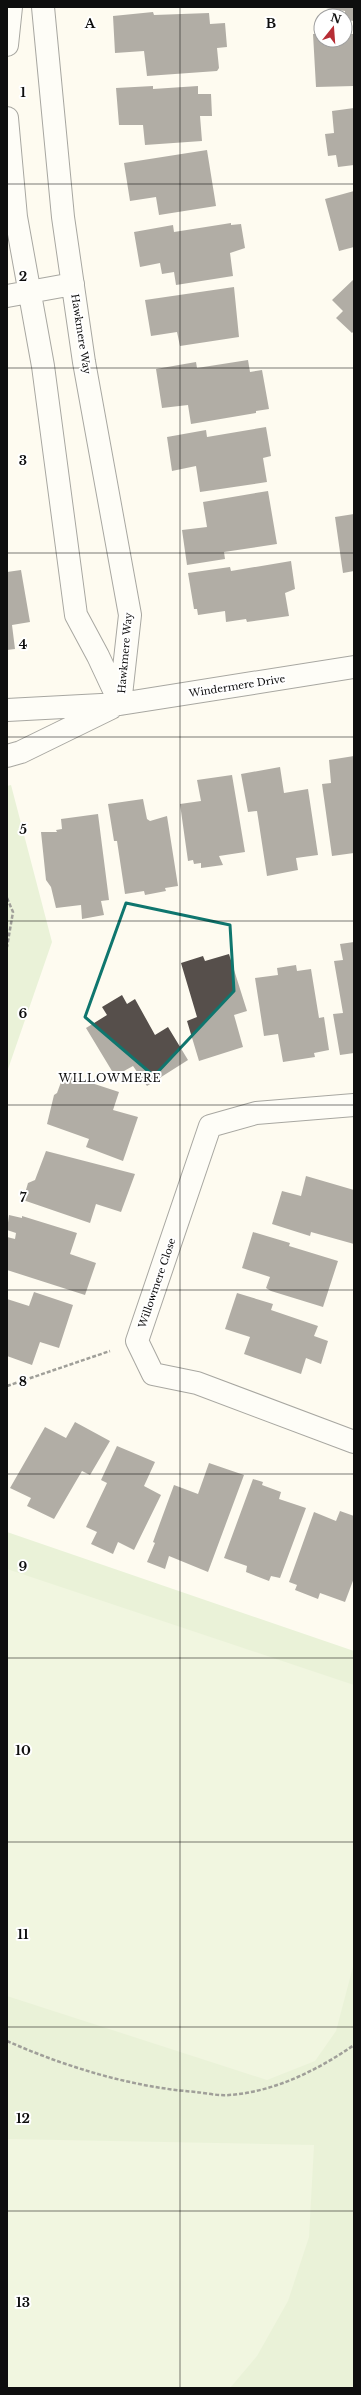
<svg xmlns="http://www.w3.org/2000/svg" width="361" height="2395" font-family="'Libre Baskerville',serif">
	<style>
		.green { fill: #d2e7bb }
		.pitch { fill: #e3efcc }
		.building { fill: #564f4b }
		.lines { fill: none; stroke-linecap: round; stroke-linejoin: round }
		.minor-casing { stroke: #414141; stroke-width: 24 }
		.path { stroke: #303030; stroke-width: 2.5; stroke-dasharray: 4 2; stroke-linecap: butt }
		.minor { stroke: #fff; stroke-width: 22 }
		.marked { fill: none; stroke: #0f766e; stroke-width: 3; stroke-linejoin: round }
		.grid { fill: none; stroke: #0e0e0e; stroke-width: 1; stroke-opacity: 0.55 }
		.labels { text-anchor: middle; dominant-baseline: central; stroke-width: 4; stroke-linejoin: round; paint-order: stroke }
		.street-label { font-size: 10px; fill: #0e0e0e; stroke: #fff }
		.neighbourhood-label { font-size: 11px; letter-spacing: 1px; fill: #0e0e0e; stroke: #fff }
		.grid-label { font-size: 13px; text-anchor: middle; font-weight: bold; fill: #0e0e0e; stroke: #fff; stroke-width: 4; stroke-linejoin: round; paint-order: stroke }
	</style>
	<rect width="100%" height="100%" fill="#fefbf0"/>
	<path class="green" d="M11,785L52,942L7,1072V786Z
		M7,1532L354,1651V2388H7Z"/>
	<path class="pitch" d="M7,1569L354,1685V1963L336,2031L315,2061L267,2080L7,1996Z
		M7,2139L314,2145L309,2237L288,2301L257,2356L230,2388H7Z"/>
	<path class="building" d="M320,7H354V21L345,20V11Z
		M153,12L154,15L209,13L210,24L225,23L227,47L217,48L219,68L217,71L147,76L144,51L115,53L113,16Z
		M313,34H321V40H345V34H354V86L316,87Z
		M153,86V89L198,86V94H211L212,116H200L202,141L145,145L143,125H119L116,88Z
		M354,108V165L338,167L336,155L328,156L325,134L334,133L332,111Z
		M207,150L216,206L159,215L156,197L130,201L124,163Z
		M354,191V247L339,251L325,199Z
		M231,223V225L241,224L245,248L230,253L233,276L176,285L174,272L162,274L160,263L140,267L134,232L173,225L174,232Z
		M354,279V331L352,333L336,318L343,311L332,300Z
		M234,287L239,337L180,346L177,332L151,336L145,300Z
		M248,360L250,372L262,370L269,409L256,411V413L191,424L188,405L162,408L156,369L196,362L197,368Z
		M266,427L271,456L263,458L267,482L200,492L196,466L172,471L167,437L206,430L207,437Z
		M268,491L277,544L224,552L225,559L187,565L182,530L207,527L203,502Z
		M354,514V571L343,573L335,517Z
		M291,561L295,589L285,593L289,616L247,622L246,619L226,622L225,611L198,615L197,609H194L188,573L230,567L231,571Z
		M21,570L30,622L12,625L15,649L7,650V572Z
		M354,756V853L332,856L322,784L331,783L329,760Z
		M280,767L284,793L308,789L318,855L296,858L298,870L267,876L257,811L248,812L241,774Z
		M232,775L245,852L219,856L223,865L201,868V863L194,864L193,860L188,861L180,804L201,801L197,780Z
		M143,799L147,819L150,821L167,816L178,886L165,888L166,891L145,895L144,891L125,894L117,841H114L108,804Z
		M98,814L109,900L101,901L104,915L82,919L81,905L56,908L51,887L46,880L41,832H57L56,830L62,829L61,819Z
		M354,942V1053L340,1055L333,1014L343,1013L334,961L343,960L340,944Z
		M229,954L247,1011L234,1015L243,1047L199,1061L187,1021L197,1017L181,963L203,956L205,961Z
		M296,965L297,971L311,969L319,1018L324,1017L329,1050L314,1053L315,1057L283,1062L278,1034L264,1036L255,978L278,975L277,968Z
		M122,995L127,1004L135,999L155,1035L168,1027L188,1060L147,1086L133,1066L115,1076L86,1028L107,1015L102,1007Z
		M64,1074L119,1092L113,1110L138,1117L123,1161L86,1147L89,1139L47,1124L54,1095L57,1093Z
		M46,1151L135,1174L121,1212L96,1204L90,1223L23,1200L28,1183L35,1180Z
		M306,1176L354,1190V1244L311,1232L310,1236L272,1224L282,1191L301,1196Z
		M9,1215L22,1218V1216L77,1233L70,1254L96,1263L85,1295L7,1270V1237L15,1239L16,1233L7,1230Z
		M253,1232L290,1243L289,1246L338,1261L323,1307L271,1291L266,1288L270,1277L242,1268Z
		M34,1292L73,1305L59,1348L40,1342L32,1365L7,1356V1299L29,1306Z
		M237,1293L273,1304L271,1310L318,1326L314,1336L328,1341L321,1364L306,1358L301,1374L244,1354L250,1337L225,1329Z
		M75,1422L110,1441L90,1475L82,1471L54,1519L27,1506L31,1498L10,1488L45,1427L66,1438Z
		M117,1446L155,1462L144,1486L161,1495L134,1550L118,1542L113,1554L91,1544L97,1532L86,1527L107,1483L101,1480Z
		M209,1463L244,1475L208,1572L169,1556L165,1569L147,1562L155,1543L153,1542L174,1485L198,1494Z
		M253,1479L263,1482L262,1485L281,1492L279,1499L306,1508L280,1578L271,1576L269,1581L246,1572L247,1566L224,1558Z
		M340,1511L354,1516V1578L345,1602L320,1593L318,1599L295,1590L297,1585L289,1582L314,1512L336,1521Z"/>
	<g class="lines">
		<defs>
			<path id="minor" d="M43,7L63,217L84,362L130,615L120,704
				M7,45L11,7
				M7,118L16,217L43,366L76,615L98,656L120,703
				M7,296L73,284
				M7,710L120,704L354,667
				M7,756L21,752L111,708
				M354,1105L256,1113L210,1126L137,1341L153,1374L197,1383L354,1442"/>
		</defs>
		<use href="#minor" class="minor-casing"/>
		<path class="path" d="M7,898L13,912L7,947
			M7,1386L110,1351
			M7,2041C66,2067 131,2087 196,2092C206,2093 218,2096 229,2095C274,2092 318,2070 354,2045"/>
		<use href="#minor" class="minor"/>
	</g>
	<path d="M0 0H361V2395H0ZM126,903L230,925L234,991L154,1076L85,1017Z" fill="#fefbf0" fill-opacity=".55" fill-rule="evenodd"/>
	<path class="marked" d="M126,903L230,925L234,991L154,1076L85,1017Z"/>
	<path class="grid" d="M180,7V2388M7,184H354M7,368H354M7,553H354M7,737H354M7,921H354M7,1105H354M7,1290H354M7,1474H354M7,1658H354M7,1842H354M7,2027H354M7,2211H354"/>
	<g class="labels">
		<g class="street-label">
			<text transform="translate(81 334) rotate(81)">Hawkmere Way</text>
			<text transform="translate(125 653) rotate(-85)">Hawkmere Way</text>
			<text transform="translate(237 686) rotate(-9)">Windermere Drive</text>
			<text transform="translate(157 1283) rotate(-71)">Willowmere Close</text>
		</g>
		<g class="neighbourhood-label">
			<text x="110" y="1078">WILLOWMERE</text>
		</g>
	</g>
	<g class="grid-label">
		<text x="90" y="28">A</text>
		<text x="271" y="28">B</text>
		<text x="23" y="97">1</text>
		<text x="23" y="281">2</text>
		<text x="23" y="465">3</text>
		<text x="23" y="649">4</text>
		<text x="23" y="834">5</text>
		<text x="23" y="1018">6</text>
		<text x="23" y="1202">7</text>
		<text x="23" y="1386">8</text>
		<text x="23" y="1571">9</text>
		<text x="23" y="1755">10</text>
		<text x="23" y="1939">11</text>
		<text x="23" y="2123">12</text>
		<text x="23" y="2307">13</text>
	</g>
	<rect width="361" height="2395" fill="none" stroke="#0e0e0e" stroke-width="16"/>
	<g transform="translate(333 28) rotate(17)"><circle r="19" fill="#ffffff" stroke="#9f9f9f"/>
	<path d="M0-3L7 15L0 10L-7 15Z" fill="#b72d35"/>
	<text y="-6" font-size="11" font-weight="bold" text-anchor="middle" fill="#0e0e0e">N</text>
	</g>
</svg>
